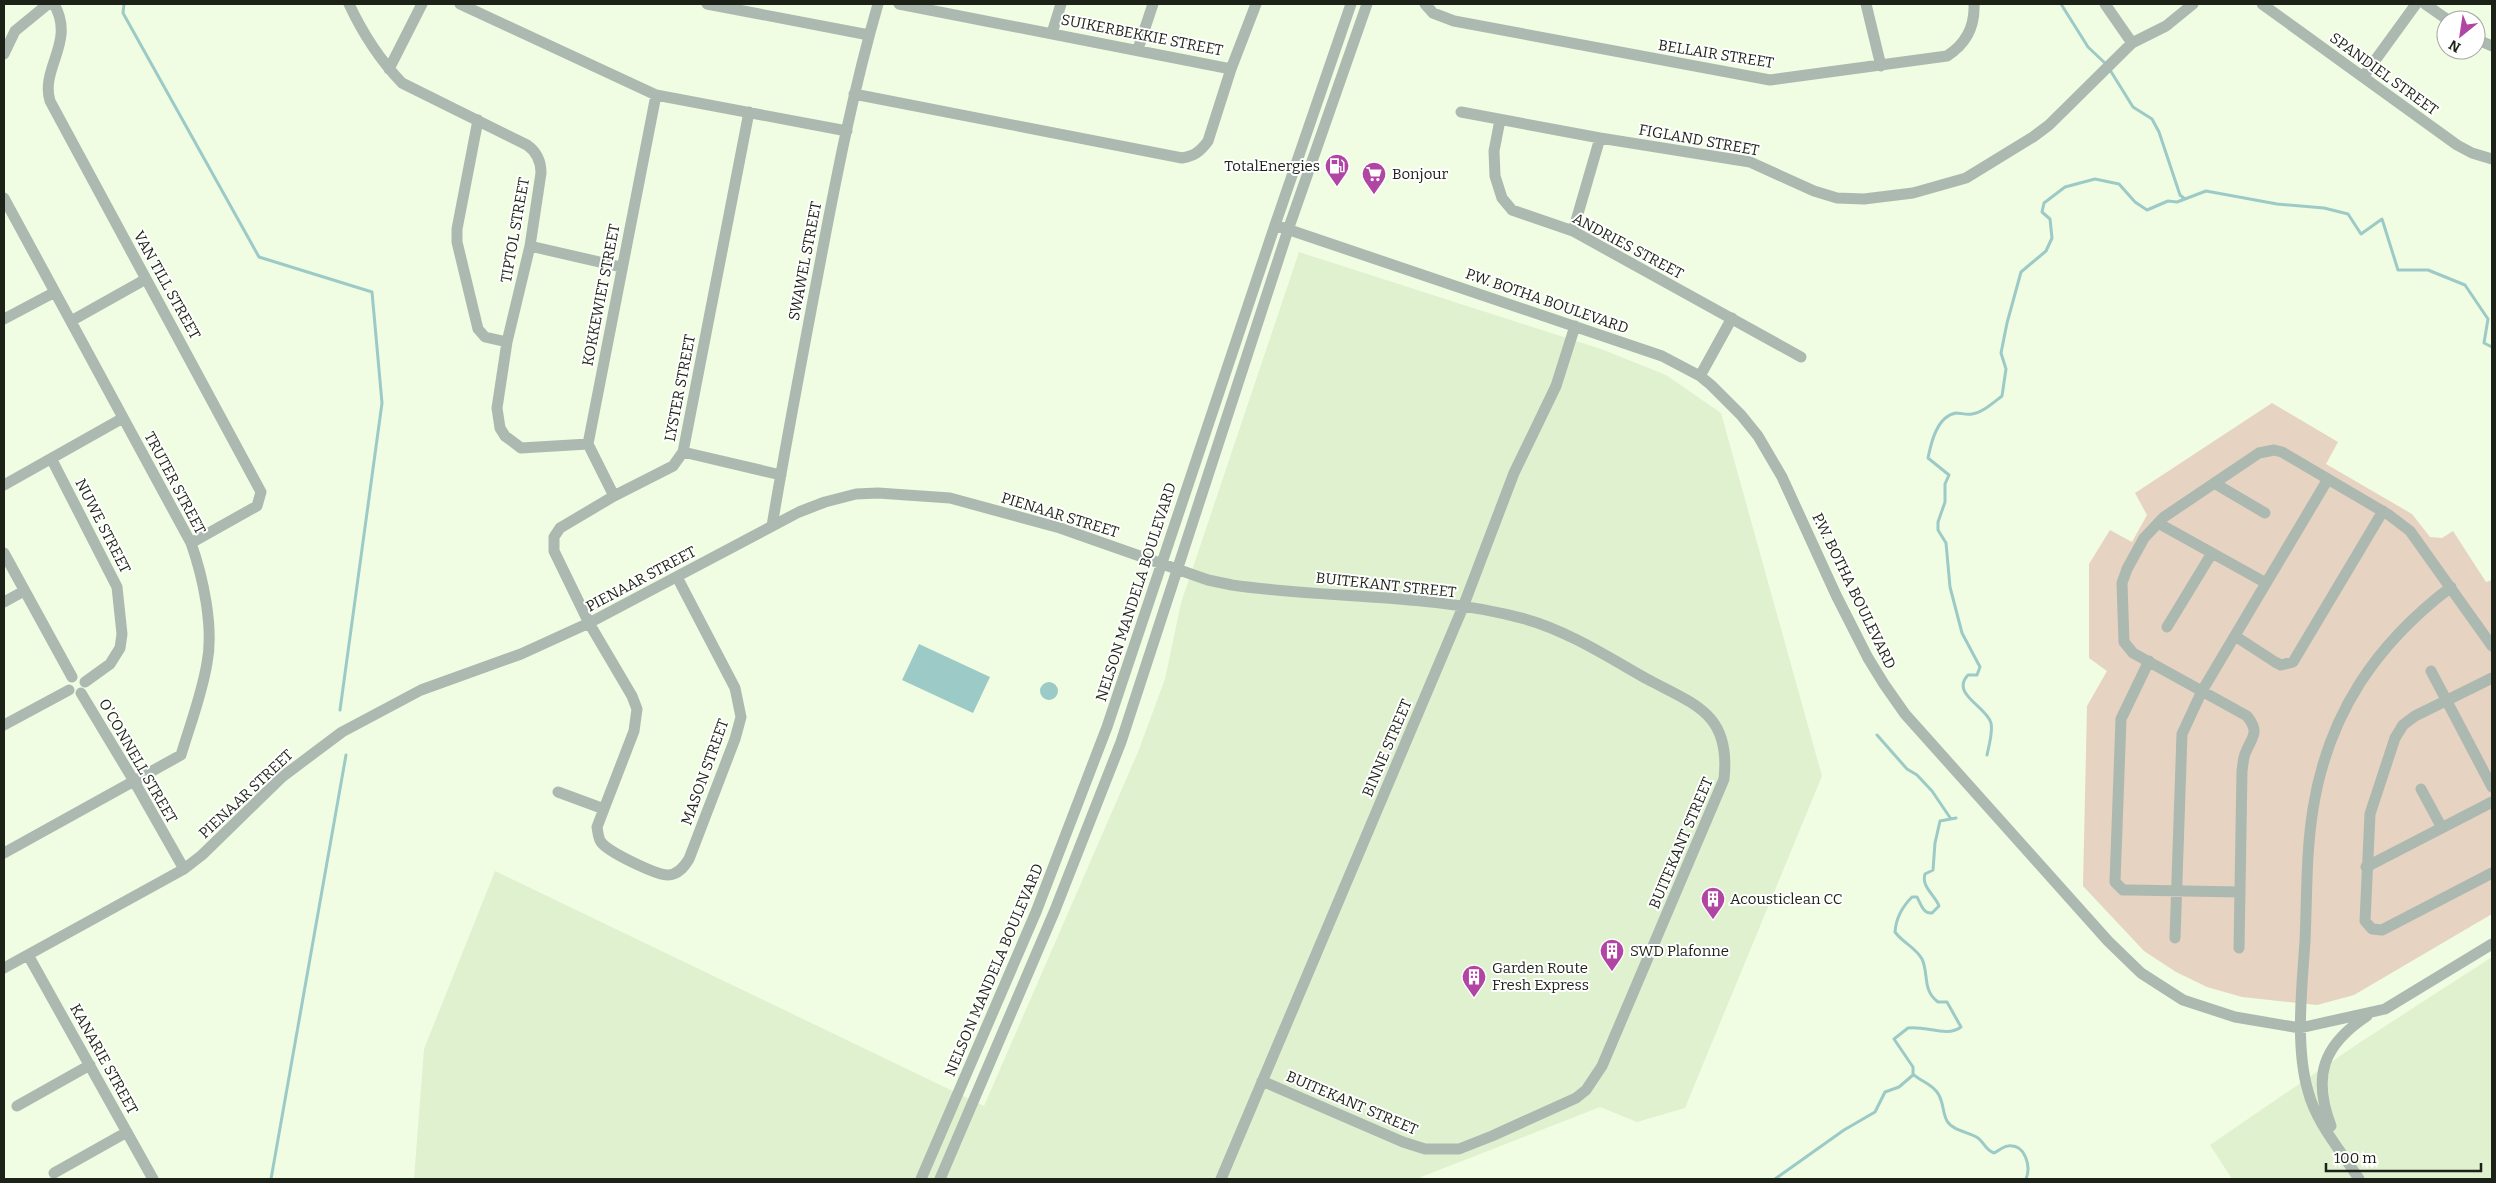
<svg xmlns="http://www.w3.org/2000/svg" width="2496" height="1183" font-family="Bitter,serif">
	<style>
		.built { fill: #e0f1cf }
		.green { fill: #e7d3c1 }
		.water { fill: #9ccac7 }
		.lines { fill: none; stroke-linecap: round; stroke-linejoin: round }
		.stream { stroke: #9ccac7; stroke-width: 3 }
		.minor { stroke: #acb9b1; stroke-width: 11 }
		.labels { text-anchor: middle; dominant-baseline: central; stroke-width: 4; stroke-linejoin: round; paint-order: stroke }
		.street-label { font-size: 15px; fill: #1d2218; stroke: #fff }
		.poi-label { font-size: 15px; fill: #1d2218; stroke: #fff; text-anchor: start }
	</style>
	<rect width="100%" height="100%" fill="#f0fde2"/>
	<path class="built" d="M1299,252L1601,349L1666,375L1721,413L1822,776L1685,1108L1637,1122L1600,1107L1416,1179H414L424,1049L495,871L984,1106L1138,752L1165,679L1181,603Z
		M2492,957V1179H2232L2210,1145L2359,1043Z"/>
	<path class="green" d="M2272,403L2338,442L2326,464L2412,514L2430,537L2442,538L2453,531L2486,582L2492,580V914L2354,995L2317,1005L2242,997L2207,987L2176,972L2144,951L2083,886L2087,706L2107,671L2089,658V564L2110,530L2132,542L2147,515L2135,493Z"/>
	<path class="water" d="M919,644L990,677L973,713L902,680Z
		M1040 691a9 9 0 1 1 18 0a9 9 0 1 1-18 0Z"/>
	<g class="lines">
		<path class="stream" d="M124,4L123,13L259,257L372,292L382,403L340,710
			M2061,4L2088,47L2107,65
			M2110,70L2133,107L2152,119L2159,132L2180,195L2185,199
			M1877,735L1907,769L1917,775L1932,791L1951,819
			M1987,755C1989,745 1993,733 1991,723C1987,707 1950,694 1968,675H1977L1980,667L1962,633L1950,587L1946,543L1938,530V522L1945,502V484L1949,475L1928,458C1931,443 1937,416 1956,413C1961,413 1966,415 1972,414C1983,412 1993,403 2002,396L2006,369L2001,353L2007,323L2021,272L2046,251L2052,238L2050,219L2042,212L2044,203L2065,187L2095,179L2119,184L2135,202L2147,210L2168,201L2177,202L2206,191L2277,204L2324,208L2348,214L2361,234L2382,219L2398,270H2428L2465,285L2488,319L2484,343L2492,347
			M1956,818L1940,821L1935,843L1933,870L1925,874C1921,887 1935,895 1939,906L1932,913C1923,914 1921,904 1917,897H1912C1902,907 1896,917 1895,932C1903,943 1915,947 1922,959C1929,974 1922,990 1938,1002H1947L1961,1027C1947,1038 1925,1025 1908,1028L1894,1039L1913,1067V1074C1920,1081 1930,1083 1937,1092C1944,1101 1942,1112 1947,1121C1953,1131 1969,1132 1978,1138C1984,1142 1985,1150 1994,1153C1998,1151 2004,1146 2008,1146C2026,1144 2031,1167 2026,1179
			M271,1179L346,755
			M1775,1179L1844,1130L1875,1112L1885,1092L1899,1087L1913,1075"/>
		<path class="minor" d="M54,4C76,42 40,68 50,101L261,492L257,506L191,543
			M349,4C362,32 380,60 402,83L527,145C537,152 541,161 541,173L530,246L507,342L497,408L500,428L505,436L521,448L588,444
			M460,4L656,95L847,131
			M707,4L869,35
			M899,4L1231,69
			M1425,4L1433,13L1454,21L1770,80L1947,56C1966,44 1975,26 1974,4
			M1866,4L1881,66
			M2105,4L2132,43
			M2262,4L2457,145L2472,153L2492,159
			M2425,4L2448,20
			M1052,33L1061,4
			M2476,39L2492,46
			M1138,49L1153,4
			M4,54L15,31L48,4
			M389,69L422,4
			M2363,77L2416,4
			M854,94L1182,158C1194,156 1200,152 1208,141L1231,69L1256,4
			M1461,112L1600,138L1750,162L1814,191L1837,198L1864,199L1913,193L1966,178L2033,137L2049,125L2132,43L2166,26L2193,4
			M478,120L457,229V242L478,329L485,337L507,342
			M1500,120L1494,151L1495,176L1502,198L1512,210L1573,231L1801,357
			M4,198L191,543C203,577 214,627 207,663C202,694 190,725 181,755L4,853
			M1275,225L1662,356L1700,376L1711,385L1741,415L1758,436L1782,477L1836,595L1868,658L1884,684L1905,714L2108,941L2141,973L2183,1000L2235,1017L2300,1028L2385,1009L2492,944
			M1573,231L1600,138
			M530,246L621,267
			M4,319L55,292
			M71,321L146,279
			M1700,376L1732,318
			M683,452L781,475
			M52,460L117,587L122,634L120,648L110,664L85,682
			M2214,483L2265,513
			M4,485L123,418
			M614,496L588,444L656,95
			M2158,523L2266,583
			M772,526C787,436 804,347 821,258C837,173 854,87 878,4
			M4,553L72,677
			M677,577L735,688L741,717L735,739L689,859C684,867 678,875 668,875C656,875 608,852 601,842C598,838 598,832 597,827L634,731L637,709L632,696L589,623L554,551V537L560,528L614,496L673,466L683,452L749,112
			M4,602L24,591
			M2167,627L2212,553
			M2235,636L2275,662L2281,665L2293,662L2383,511
			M2149,661L2121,719L2115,882L2123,890H2131L2240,892
			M2431,671L2492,787
			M2492,678L2415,716L2403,725L2395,738L2370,814L2365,921L2372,929L2382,930L2492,873
			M81,693L134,781L184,869
			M4,725L69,690
			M2421,789L2442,828
			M558,792L604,809
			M2366,867L2492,802
			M2175,938L2182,734L2202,691L2328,479
			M2239,948L2242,771C2243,765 2243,759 2245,754C2251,737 2261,734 2247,716L2133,653L2124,642L2122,583L2127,569L2144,538L2164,517L2259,453L2274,450L2282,452L2389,515L2410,531L2492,646
			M28,955L153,1179
			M4,968L184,869L202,855L282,777L342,732L421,690L521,654L589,623L799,512L825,502L856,494L878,493L950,498L1060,528L1208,580L1232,585C1328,599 1431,593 1525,619C1568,631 1608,657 1647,679C1696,705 1731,714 1724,779L1602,1066L1586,1090L1576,1098L1492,1136L1459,1149H1425L1403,1142L1262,1081
			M17,1106L90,1065
			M2331,1126C2312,1076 2323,1045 2367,1016
			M54,1173L127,1132
			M921,1179L1036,912L1107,727L1275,225L1351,4
			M940,1179L1055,910L1121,742L1288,230L1367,4
			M1221,1179L1463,607L1514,473L1556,386L1575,326
			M2359,1179C2342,1152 2316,1123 2308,1091C2295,1046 2302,987 2305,941C2307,897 2306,852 2313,809C2328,714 2376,644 2451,587"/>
	</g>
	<defs>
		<symbol id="fuel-pin" viewBox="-11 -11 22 30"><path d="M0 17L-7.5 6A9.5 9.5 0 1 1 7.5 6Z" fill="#b145a4" stroke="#fff"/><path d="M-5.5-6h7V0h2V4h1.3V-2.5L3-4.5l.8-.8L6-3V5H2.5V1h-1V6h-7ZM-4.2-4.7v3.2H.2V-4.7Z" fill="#fff"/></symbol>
		<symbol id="supermarket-pin" viewBox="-11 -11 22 30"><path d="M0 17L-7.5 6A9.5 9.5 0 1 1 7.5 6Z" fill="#b145a4" stroke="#fff"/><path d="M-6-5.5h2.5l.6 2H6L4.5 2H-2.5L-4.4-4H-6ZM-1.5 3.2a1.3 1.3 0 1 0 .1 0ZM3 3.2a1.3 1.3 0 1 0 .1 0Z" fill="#fff"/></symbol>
		<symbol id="building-pin" viewBox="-11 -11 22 30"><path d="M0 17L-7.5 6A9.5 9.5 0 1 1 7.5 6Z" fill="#b145a4" stroke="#fff"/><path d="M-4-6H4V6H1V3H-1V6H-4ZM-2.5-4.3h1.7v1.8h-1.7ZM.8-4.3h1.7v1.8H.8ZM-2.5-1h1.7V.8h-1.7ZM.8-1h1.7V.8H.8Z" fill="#fff"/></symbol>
	</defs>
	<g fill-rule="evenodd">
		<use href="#fuel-pin" x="1323" y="152" width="28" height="38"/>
		<use href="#supermarket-pin" x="1360" y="160" width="28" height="38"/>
		<use href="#building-pin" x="1699" y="885" width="28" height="38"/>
		<use href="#building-pin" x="1598" y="937" width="28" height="38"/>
		<use href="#building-pin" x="1460" y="963" width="28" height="38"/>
	</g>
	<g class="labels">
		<g class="street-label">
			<text transform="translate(1142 35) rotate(11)">SUIKERBEKKIE STREET</text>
			<text transform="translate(1716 54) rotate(9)">BELLAIR STREET</text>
			<text transform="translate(2384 74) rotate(36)">SPANDIEL STREET</text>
			<text transform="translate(1699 140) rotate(10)">FIGLAND STREET</text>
			<text transform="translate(515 230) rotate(-80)">TIPTOL STREET</text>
			<text transform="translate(1628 246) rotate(28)">ANDRIES STREET</text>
			<text transform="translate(805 261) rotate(-79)">SWAWEL STREET</text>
			<text transform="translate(167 285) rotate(61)">VAN TILL STREET</text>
			<text transform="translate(601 295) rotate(-79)">KOKKEWIET STREET</text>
			<text transform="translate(1547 301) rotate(19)">P.W. BOTHA BOULEVARD</text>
			<text transform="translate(680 388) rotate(-79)">LYSTER STREET</text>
			<text transform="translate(175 483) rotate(62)">TRUTER STREET</text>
			<text transform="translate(1060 515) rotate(17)">PIENAAR STREET</text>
			<text transform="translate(103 526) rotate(63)">NUWE STREET</text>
			<text transform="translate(641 579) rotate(-28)">PIENAAR STREET</text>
			<text transform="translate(1386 585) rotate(6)">BUITEKANT STREET</text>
			<text transform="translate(1854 591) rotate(64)">P.W. BOTHA BOULEVARD</text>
			<text transform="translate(1136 592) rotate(-72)">NELSON MANDELA BOULEVARD</text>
			<text transform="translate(1387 748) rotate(-67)">BINNE STREET</text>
			<text transform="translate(138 761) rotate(60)">O'CONNELL STREET</text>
			<text transform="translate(705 772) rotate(-70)">MASON STREET</text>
			<text transform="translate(246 794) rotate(-43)">PIENAAR STREET</text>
			<text transform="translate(1681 843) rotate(-67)">BUITEKANT STREET</text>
			<text transform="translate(994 970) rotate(-67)">NELSON MANDELA BOULEVARD</text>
			<text transform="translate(104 1059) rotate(61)">KANARIE STREET</text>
			<text transform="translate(1352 1103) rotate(23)">BUITEKANT STREET</text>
		</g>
		<g class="poi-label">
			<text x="1320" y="166" text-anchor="end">TotalEnergies</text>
			<text x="1392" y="174">Bonjour</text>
			<text x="1730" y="899">Acousticlean CC</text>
			<text x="1630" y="951">SWD Plafonne</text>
			<text x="1492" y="968">Garden Route<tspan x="1492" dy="17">Fresh Express</tspan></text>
		</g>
	</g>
	<rect width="2496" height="1183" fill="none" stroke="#1d2218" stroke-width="10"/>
	<g transform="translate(2461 35) rotate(210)"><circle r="24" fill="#ffffff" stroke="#a5a7a3"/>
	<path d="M0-4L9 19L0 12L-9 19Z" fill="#b145a4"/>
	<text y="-8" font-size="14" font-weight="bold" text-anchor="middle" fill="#1d2218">N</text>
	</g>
	<path d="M2326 1163v8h155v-8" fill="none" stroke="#1d2218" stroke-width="2.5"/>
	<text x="2334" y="1163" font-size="15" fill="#1d2218" stroke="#ffffff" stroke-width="4" paint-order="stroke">100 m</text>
</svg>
